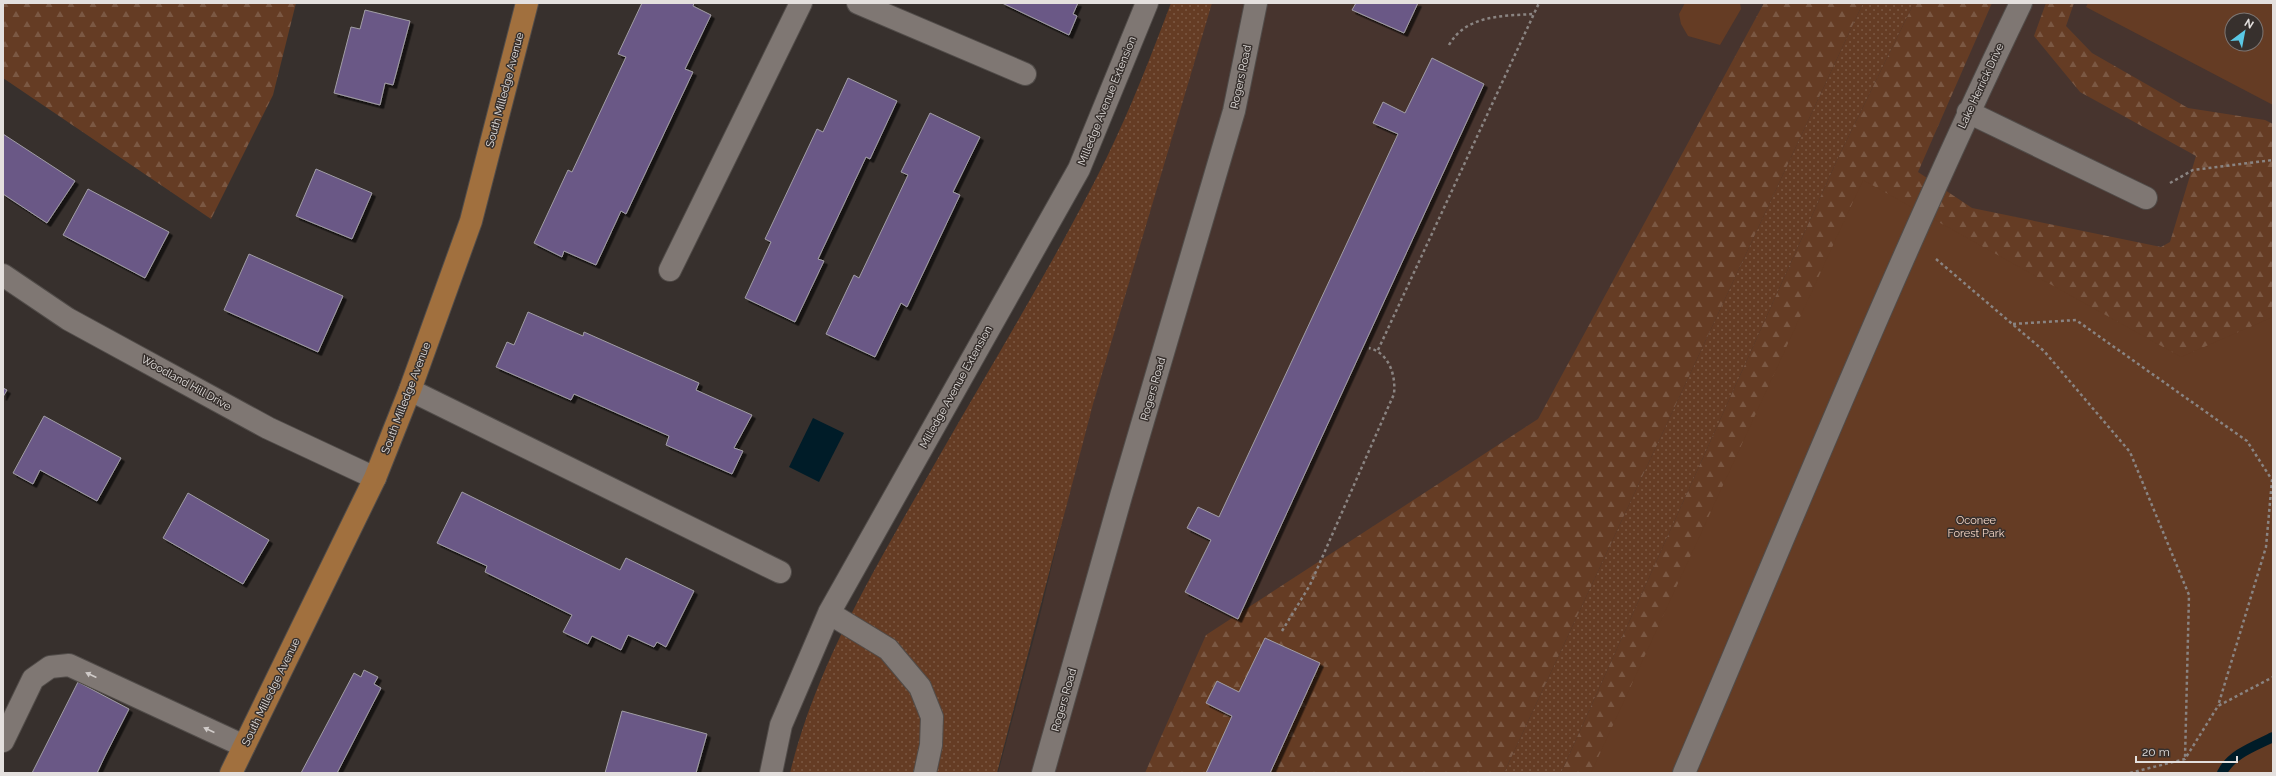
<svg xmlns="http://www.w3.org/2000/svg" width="2276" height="776" font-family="Raleway,sans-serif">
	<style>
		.education { fill: #47342e; fill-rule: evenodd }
		.grass { fill: url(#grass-dots) }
		.forest { fill: url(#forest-firs) }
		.park { fill: #653c24; fill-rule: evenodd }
		.water { fill: #001c28 }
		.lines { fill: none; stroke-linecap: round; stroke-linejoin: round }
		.stream { stroke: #001c28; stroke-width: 10 }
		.building { fill: #6b5886; stroke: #a19ea5; filter: url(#shadow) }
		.minor-casing { stroke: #514c49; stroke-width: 24 }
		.major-casing { stroke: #514c49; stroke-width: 24 }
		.path { stroke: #8a8482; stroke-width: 2.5; stroke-dasharray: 3 3; stroke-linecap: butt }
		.minor { stroke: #7f7773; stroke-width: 22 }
		.major { stroke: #a1703e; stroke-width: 22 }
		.oneway { fill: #d0cbc9 }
		.labels { text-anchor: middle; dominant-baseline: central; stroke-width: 3; stroke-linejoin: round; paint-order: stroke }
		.street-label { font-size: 11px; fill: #e4e0de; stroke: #37302d }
		.park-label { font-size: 11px; fill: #f4d5c4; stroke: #37302d }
	</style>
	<defs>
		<pattern id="grass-dots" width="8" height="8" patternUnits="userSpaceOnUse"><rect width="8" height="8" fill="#653c24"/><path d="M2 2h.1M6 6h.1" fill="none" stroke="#7b5843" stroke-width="1.8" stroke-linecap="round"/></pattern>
		<pattern id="forest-firs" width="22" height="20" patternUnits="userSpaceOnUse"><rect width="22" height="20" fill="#653c24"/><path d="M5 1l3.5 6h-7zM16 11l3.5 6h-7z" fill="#7b5843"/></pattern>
		<filter id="shadow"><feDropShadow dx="3.5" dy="3.5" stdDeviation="0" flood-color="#0009"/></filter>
	</defs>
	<rect width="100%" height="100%" fill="#37302d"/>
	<path class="education" d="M1191,3H2273V773H998L1039,619L1174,58ZM2232,20H2256V44H2232Z"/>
	<path class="grass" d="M1171,3H1212L1093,404L997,773H790C818,658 883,555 941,453C997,356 1056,259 1106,159C1131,108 1151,56 1171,3Z
		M1863,3H1914L1838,158L1561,773H1504Z"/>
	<path class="forest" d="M3,3H296L273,95L211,219L3,78Z
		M1764,3H1863L1504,773H1145L1206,635L1538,419Z
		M1914,3H1992L1918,172L1972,208L2161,247L2170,242L2196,156L2080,92L2034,36L2046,3H2074L2066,26L2092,53L2188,108L2265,120L2273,124V773H1561L1838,158Z"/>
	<path class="park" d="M1685,3H1740L1741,9L1720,45L1688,36L1681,24L1679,14Z
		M2088,3H2273V105L2086,7ZM2232,20H2256V44H2232Z
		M1863,180L2181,357L2273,317V773H1591Z"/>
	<path class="water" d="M813,418L844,433L819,482L789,467Z"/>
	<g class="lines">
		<path class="stream" d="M2222,773C2231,754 2255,746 2273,737"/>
	</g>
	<path class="building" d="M642,3H694L693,6L711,15L685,69L693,72L626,214L621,211L596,265L564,251L562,257L534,243L568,170L572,172L626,57L618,54Z
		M1002,3H1078L1073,14L1077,16L1069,35Z
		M1356,3H1418L1404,33L1352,10Z
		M365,10L410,21L393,85L385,83L380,105L334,93L351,27L360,29Z
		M1432,58L1484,84L1238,619L1185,592L1211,540L1187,528L1198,507L1219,517L1398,134L1373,123L1383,102L1405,113Z
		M848,78L897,101L870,159L866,157L818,259L824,261L795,322L745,298L771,242L765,239L817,129L823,132Z
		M930,113L980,137L953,192L960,195L907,307L901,303L875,357L826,334L854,275L859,278L908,175L901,172Z
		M3,134L75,181L47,223L3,194Z
		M316,169L372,193L352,239L296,216Z
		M88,189L169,232L145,278L63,235Z
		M249,254L343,296L318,352L224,310Z
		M528,312L583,336L584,332L699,383L696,390L752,415L734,448L743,451L732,474L666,445L669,436L574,394L571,400L496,367L507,342L514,345Z
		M3,388L7,390L3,397Z
		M44,416L121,458L97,501L40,470L33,484L13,473Z
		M462,492L620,570L626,558L694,591L666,647L657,642L654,647L628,635L621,650L592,636L588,644L563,632L572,615L485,572L487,566L437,543Z
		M188,493L269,540L243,584L163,538Z
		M1265,638L1320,663L1270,773H1206L1232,716L1206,703L1217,681L1239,692Z
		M364,670L378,677L374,684L381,688L337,773H301L354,673L361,677Z
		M78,682L129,709L105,756L97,773H32Z
		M622,711L707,734L696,773H605Z"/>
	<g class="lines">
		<defs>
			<path id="minor" d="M858,3L1025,74
				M1968,112L2146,198
				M670,270L801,3
				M3,275L68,319L268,428L375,478
				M410,390L780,572
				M829,613L888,649L920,687L932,717L931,745L925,773
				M3,741L33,679L50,667L69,665L244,746
				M771,773L781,725L829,613L1079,169L1147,3
				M1043,773L1121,496L1234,111L1256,3
				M1684,773C1794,515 1899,255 2021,3"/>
			<path id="major" d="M231,773L375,478L410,390L471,221L527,3"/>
		</defs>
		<use href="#minor" class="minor-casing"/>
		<use href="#major" class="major-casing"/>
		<path class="path" d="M1449,45C1466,15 1502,16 1533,14
			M2170,183L2193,170L2273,160
			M1936,259L2044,351L2130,452L2189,595L2185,759
			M2013,324L2076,320L2247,441L2272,480L2266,547L2218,706
			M1378,350L1539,3
			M1282,631L1310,585L1394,394C1396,375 1389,353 1369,348
			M2130,773L2185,759L2218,706L2273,677"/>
		<use href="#minor" class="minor"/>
		<use href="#major" class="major"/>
	</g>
	<defs><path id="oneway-solid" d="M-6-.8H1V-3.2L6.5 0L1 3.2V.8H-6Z"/></defs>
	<g class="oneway">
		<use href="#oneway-solid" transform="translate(91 675) rotate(-155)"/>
		<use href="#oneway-solid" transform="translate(209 730) rotate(-155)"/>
	</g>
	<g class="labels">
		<g class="street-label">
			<text transform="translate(1241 77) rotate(-78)">Rogers Road</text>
			<text transform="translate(1981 86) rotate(-65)">Lake Herrick Drive</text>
			<text transform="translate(505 90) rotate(-75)">South Milledge Avenue</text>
			<text transform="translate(1107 101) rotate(-68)">Milledge Avenue Extension</text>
			<text transform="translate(186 383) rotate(29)">Woodland Hill Drive</text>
			<text transform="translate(956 387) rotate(-61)">Milledge Avenue Extension</text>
			<text transform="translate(1153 389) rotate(-74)">Rogers Road</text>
			<text transform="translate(406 398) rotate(-69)">South Milledge Avenue</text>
			<text transform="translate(271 692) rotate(-64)">South Milledge Avenue</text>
			<text transform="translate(1064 700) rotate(-74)">Rogers Road</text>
		</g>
		<g class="park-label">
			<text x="1976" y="520">Oconee<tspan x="1976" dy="13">Forest Park</tspan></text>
		</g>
	</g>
	<rect width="2276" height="776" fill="none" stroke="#e4e0de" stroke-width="8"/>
	<g transform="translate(2244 32) rotate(32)"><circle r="19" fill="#37302d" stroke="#7c7674"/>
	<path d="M0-3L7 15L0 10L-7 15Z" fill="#5ac8e5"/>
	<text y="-6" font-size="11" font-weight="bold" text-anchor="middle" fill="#e4e0de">N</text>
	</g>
	<path d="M2136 756v6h101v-6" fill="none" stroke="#e4e0de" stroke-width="2"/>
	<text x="2142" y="756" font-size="12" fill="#e4e0de" stroke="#37302d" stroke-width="3" paint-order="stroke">20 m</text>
</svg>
